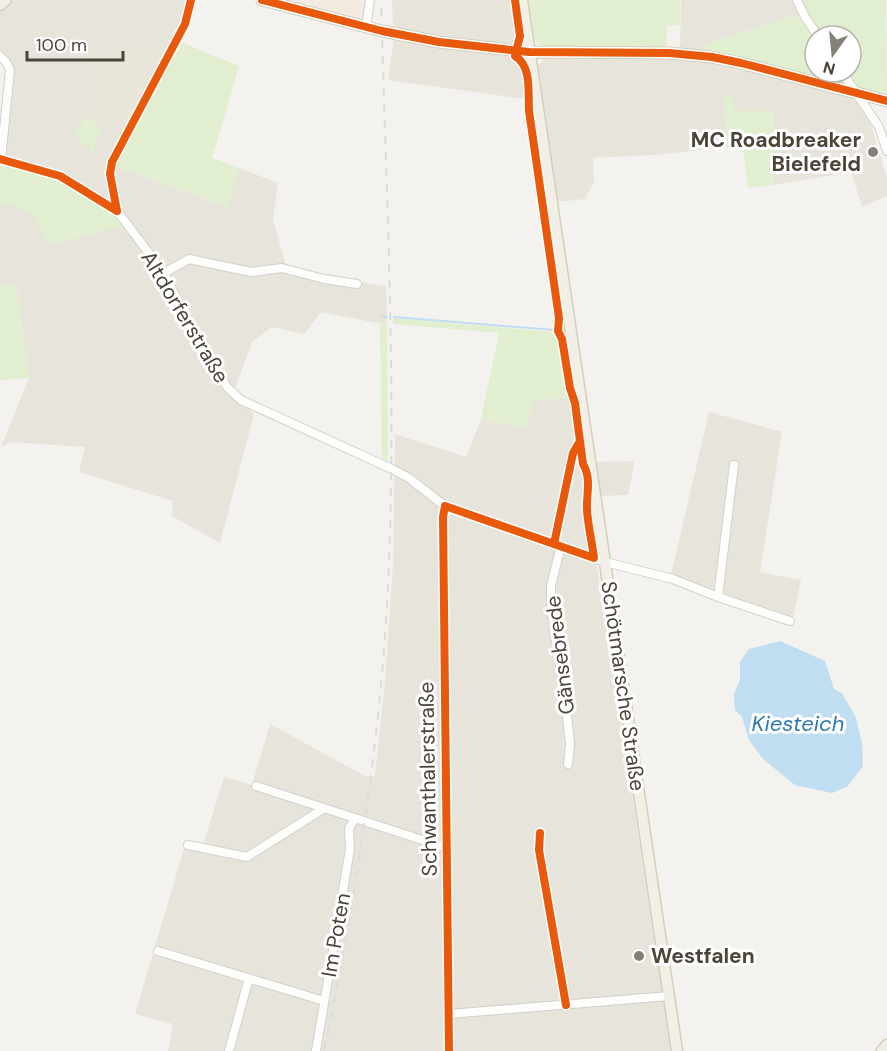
<svg xmlns="http://www.w3.org/2000/svg" width="887" height="1051" font-family="'DM Sans',sans-serif">
	<style>
		.residential { fill: #e7e4dc }
		.commercial { fill: #f3ebdf }
		.education { fill: #eae5da }
		.green { fill: #e1eecf }
		.water { fill: #c0ddf1 }
		.lines { fill: none; stroke-linecap: round; stroke-linejoin: round }
		.stream { stroke: #c0ddf1; stroke-width: 2 }
		.minor-casing { stroke: #d2d0cb; stroke-width: 10 }
		.major-casing { stroke: #d6cebb; stroke-width: 13 }
		.minor { stroke: #fdfdfc; stroke-width: 8 }
		.major { stroke: #f2efe6; stroke-width: 10 }
		.rail { stroke: #dbdbda; stroke-width: 2; stroke-dasharray: 8 8; stroke-linecap: butt }
		.cycleway-casing { stroke: #fff; stroke-width: 11 }
		.cycleway { stroke: #e8590c; stroke-width: 8 }
		.poi-dot { fill: #868178; stroke: #fff; stroke-width: 2 }
		.labels { text-anchor: middle; dominant-baseline: central; stroke-width: 6; stroke-linejoin: round; paint-order: stroke }
		.poi-label { font-size: 21px; font-weight: bold; fill: #4b4439; stroke: #fff; text-anchor: end }
		.street-label { font-size: 21px; fill: #4b4439; stroke: #fff }
		.water-label { font-size: 22px; font-style: italic; fill: #2e7ab2; stroke: #fff }
	</style>
	<rect width="100%" height="100%" fill="#f4f2ee"/>
	<path class="residential" d="M12,0H187L182,22L106,163L227,206L239,168L278,183L273,219L286,266L324,277L386,286L387,325L321,312L304,334L271,327L252,342L236,386L232,390L254,414L220,543L172,516L173,501L79,472L85,447L10,442L1,447L29,378L16,285L0,287V203L23,207L31,214L42,229L50,244L130,223L121,209L5,156L12,64L0,53V9Z
		M392,0H513L518,39L515,44L509,46L393,30Z
		M681,0H791L798,15L705,44L706,52L680,51Z
		M394,38L517,58L520,61L524,72L525,99L388,80Z
		M556,58L684,59L711,61L856,99L868,114L887,178V196L862,207L851,172L774,185V111H734L732,96H724L728,147L653,155L593,158L594,182L585,199L557,202L536,67L545,59Z
		M571,397L671,1051H168L173,1024L135,1014L186,842L203,845L224,777L252,785L270,724L365,776H375L385,681L393,565L395,434L466,457L481,419L527,428L532,401Z
		M709,412L782,432L760,572L801,580L793,618L671,575Z
		M635,461L628,495L601,496L595,462Z"/>
	<path class="commercial" d="M275,0H366V25Z"/>
	<path class="education" d="M142,44L164,52L119,135L84,116L89,111V95L93,83L81,78L86,54Z"/>
	<path class="green" d="M529,0H680V25L667,26L666,50L556,48L541,45L534,39Z
		M801,0H886L887,98L858,91L846,72H851V36H822Z
		M798,15L815,40V72H836L847,87L706,52L705,44Z
		M183,43L239,66L212,158L239,168L228,206L115,166L159,81Z
		M732,95L735,111H774V185L748,188L743,146L728,147L724,96Z
		M84,116L102,127L92,153L74,134V126H82Z
		M0,164L57,178L117,218L123,226L50,245C37,218 30,207 0,203Z
		M16,284L29,378L0,380V287Z
		M393,318L552,332L554,337L560,338L561,341L567,382L571,397L532,401L527,428L481,419L499,333L393,324Z
		M380,324L387,325L388,461L382,458Z"/>
	<path class="water" d="M780,641L825,661L834,689L842,693L856,718L862,743L863,766L847,787L832,793L795,785L763,759L749,740L742,717L735,710L734,694L740,680V662L749,649Z"/>
	<g class="lines">
		<path class="stream" d="M382,316L387,317
			M394,317L554,330
			M560,330H564"/>
		<defs>
			<path id="minor" d="M191,0L185,24L112,162L110,174L117,211L164,273L183,312L227,387L241,400L392,469L409,478L445,506L605,562L673,579L718,597L790,621
				M797,0L805,17L818,36
				M366,27L370,0
				M0,56L6,62L10,70L1,159L60,176L117,211
				M842,72L879,127L887,151
				M164,273L189,259L251,272L282,268L324,279L357,284
				M445,506L443,517L449,1051
				M554,544L573,453L580,441
				M561,546L551,586V607L566,706L570,744L568,764
				M718,597L734,465
				M256,786L447,848
				M540,833L539,850L566,1005
				M188,845L247,857L323,809
				M158,951L324,1001
				M449,1014L669,996
				M229,1051L249,978
				M316,1051L350,849L349,829L354,819"/>
			<path id="major" d="M262,0L382,31L439,42L529,52L669,53L712,57L741,63L887,101
				M522,0L677,1051
				M0,5L6,0
				M882,1051L887,1045"/>
		</defs>
		<use href="#minor" class="minor-casing"/>
		<use href="#major" class="major-casing"/>
		<use href="#minor" class="minor"/>
		<use href="#major" class="major"/>
		<path class="rail" d="M324,1051C357,890 383,727 389,562C396,375 386,187 381,0"/>
		<defs>
			<path id="cycleway" d="M262,0L382,31L439,42L529,52L669,53L712,57L741,63L887,101
				M0,159L60,176L117,211
				M117,211L110,174L112,162L185,24L191,0
				M554,544L573,453L580,441
				M540,833L539,850L566,1005
				M449,1051L443,517L445,506L594,558C592,542 588,526 587,510C586,495 592,479 583,464L575,403L570,388L562,339L558,331L559,318L529,111C528,93 532,66 515,56L520,36L515,0"/>
		</defs>
		<use href="#cycleway" class="cycleway-casing"/>
		<use href="#cycleway" class="cycleway"/>
	</g>
	<g class="poi-dot">
		<circle cx="873" cy="152" r="6"/>
		<circle cx="639" cy="956" r="6"/>
	</g>
	<g class="labels">
		<g class="poi-label">
			<text x="861" y="140">MC Roadbreaker<tspan x="861" dy="24">Bielefeld</tspan></text>
			<text x="651" y="956" text-anchor="start">Westfalen</text>
		</g>
		<g class="street-label">
			<text transform="translate(185 317) rotate(59)">Altdorferstraße</text>
			<text transform="translate(560 655) rotate(-97)">Gänsebrede</text>
			<text transform="translate(623 686) rotate(82)">Schötmarsche Straße</text>
			<text transform="translate(428 779) rotate(-91)">Schwanthalerstraße</text>
			<text transform="translate(336 935) rotate(-80)">Im Poten</text>
		</g>
		<g class="water-label">
			<text x="798" y="723">Kiesteich</text>
		</g>
	</g>
	<g transform="translate(833 54) rotate(195)"><circle r="28" fill="#ffffff" stroke="#b7b4b0" stroke-width="1.5"/>
	<path d="M0-4.5L10 22L0 15L-10 22Z" fill="#868178"/>
	<text y="-9" font-size="16" font-weight="bold" text-anchor="middle" fill="#4b4439">N</text>
	</g>
	<path d="M27 51v9h96v-9" fill="none" stroke="#4b4439" stroke-width="3"/>
	<text x="36" y="51" font-size="18" fill="#4b4439" stroke="#ffffff" stroke-width="4.5" paint-order="stroke">100 m</text>
</svg>
